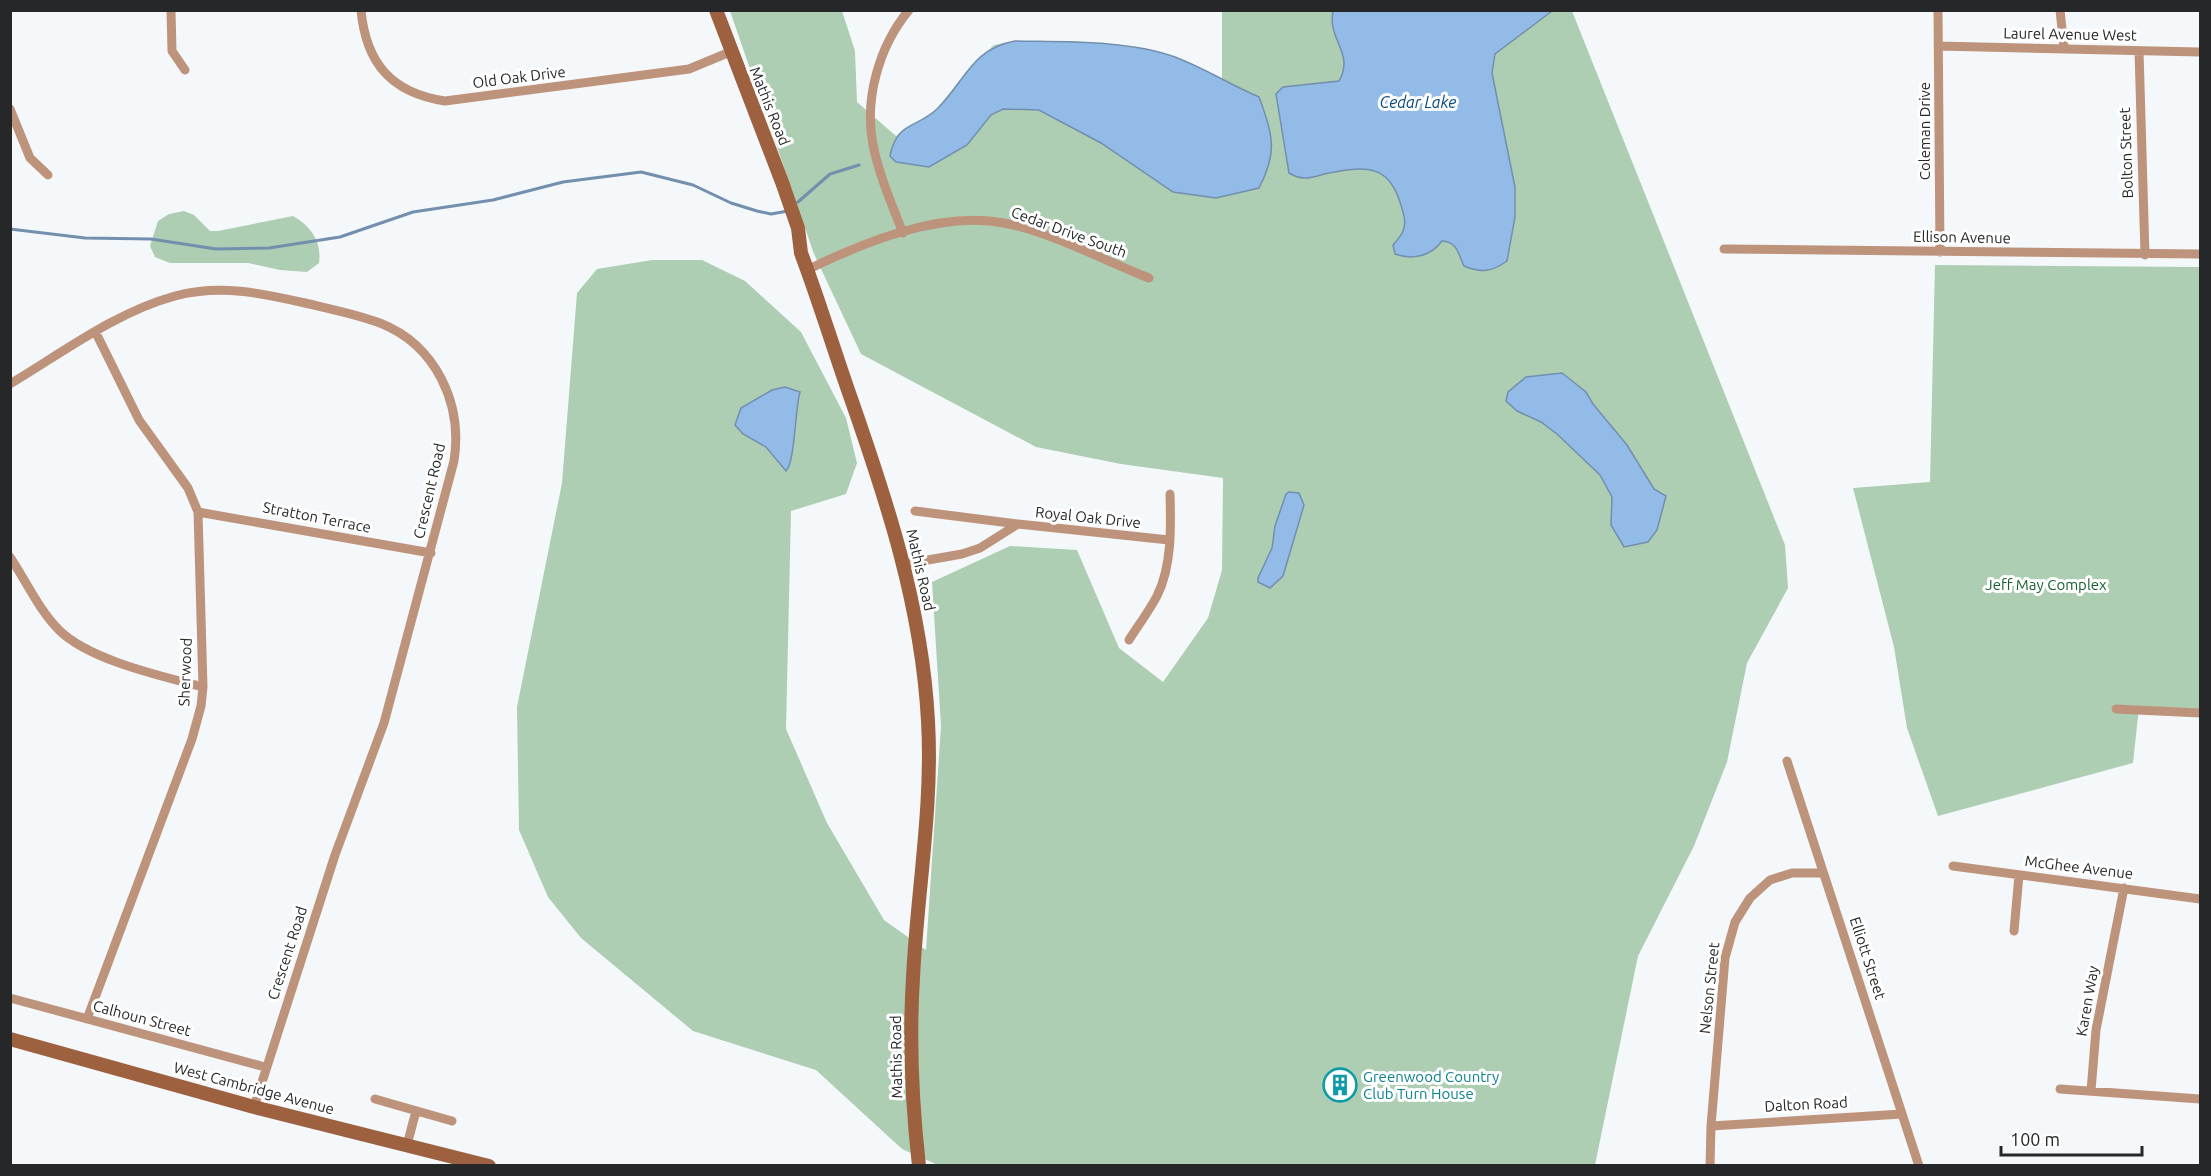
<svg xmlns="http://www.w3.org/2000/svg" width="2211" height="1176" font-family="Ubuntu,sans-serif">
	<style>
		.green { fill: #adceb2 }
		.water { fill: #92bce7; stroke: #728fae; stroke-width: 1.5 }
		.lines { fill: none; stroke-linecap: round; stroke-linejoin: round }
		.stream { stroke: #728fae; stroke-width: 3 }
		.street { stroke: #be937c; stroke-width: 9 }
		.secondary { stroke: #9e6140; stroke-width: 14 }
		.labels { text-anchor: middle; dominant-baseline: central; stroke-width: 6; stroke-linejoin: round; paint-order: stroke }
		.street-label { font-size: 15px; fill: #262728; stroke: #fff }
		.park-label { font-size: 15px; fill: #155f2e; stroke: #fff }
		.culture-label { font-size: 15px; fill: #0d838f; stroke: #fff; text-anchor: start }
		.water-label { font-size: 16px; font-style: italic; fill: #084b7f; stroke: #fff }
	</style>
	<rect width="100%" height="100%" fill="#f5f8fa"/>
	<path class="green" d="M730,11H842L855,51L857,102L896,136L936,110L968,70L994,45L1015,41H1074L1119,45L1175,57L1222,81V11H1572L1785,545L1788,588L1747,663L1727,762L1694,846L1638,956L1595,1165H938L902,1149L816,1070L693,1031L581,938L548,897L519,830L517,707L562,483L577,293L597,269L652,260H702L745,281L801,332L846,418L857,463L846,494L791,511L786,729L827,823L884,920L926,950L941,726L932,582L1010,546L1077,550L1119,648L1163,682L1208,618L1222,570L1223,478L1121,464L1036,447L861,354L814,254Z
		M184,211L194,215L210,231H218L293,216C311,226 322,242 319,263L307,272L280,270L248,263H170L155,257L150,246L158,221L169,214Z
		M1935,265L2200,267V709L2139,707L2133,763L1938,816L1907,728L1894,647L1853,488L1930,482Z"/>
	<path class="water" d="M1333,11H1552L1495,54L1492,73L1515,187V217L1507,261C1492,272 1480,273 1464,266C1458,254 1458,242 1442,241C1430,257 1412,260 1395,254L1393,245C1401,236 1407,229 1404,216C1392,165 1372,164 1324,174C1310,178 1302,181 1289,173L1276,94L1283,87L1339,81C1355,53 1327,40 1333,11Z
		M1015,41C1063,42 1130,40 1175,57C1204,68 1231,85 1259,97C1273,134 1278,152 1259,188L1216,198L1173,192L1101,143L1039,110L1003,109L991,115L967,145L929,167L896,162L890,156C897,121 916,129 937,109C965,82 971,49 1015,41Z
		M1562,373L1586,392L1593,404L1627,445L1654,489L1666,496L1657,530L1648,542L1624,547L1611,525L1612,497L1600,475L1557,434L1541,422L1517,411L1506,401L1508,392L1526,377Z
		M785,387L800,392C795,408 795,463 786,471L766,447L743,434L735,425L741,408L772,390Z
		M1289,492L1299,493L1304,505L1283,576L1270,588L1258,582V578L1272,548L1275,526L1286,494Z"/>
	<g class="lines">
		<path class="stream" d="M798,202L830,174L859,165
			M10,229L85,238L151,239L216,249L269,248L340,237L413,212L493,200L563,182L641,172L693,185L731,203L757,211L771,214L788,211"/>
		<path class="street" d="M171,10L172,51L185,70
			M361,10C366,64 392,93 445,101L689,69L730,52
			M1938,10L1940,252
			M2060,10L2064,48
			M1938,46L2200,52
			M2139,51L2145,255
			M10,109L30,158L48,175
			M903,233C892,205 879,175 873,145C864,99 879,46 909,10
			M1724,249L2200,254
			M807,270C864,242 940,211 1004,223C1051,232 1103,260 1149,278
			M10,384C62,353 116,312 175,296C220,284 261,293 305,303C330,309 356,314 380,323C436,345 463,404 454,461L384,723L335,855L254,1107
			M915,511L1018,524
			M198,512L431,553
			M10,557C26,581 39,610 59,630C89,660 161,676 203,687
			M905,564L962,554L980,548L1018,524L1169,540
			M1129,640C1138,626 1149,611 1157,596C1172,566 1171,527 1170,494
			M2116,709L2200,713
			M1787,761L1919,1166
			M1953,866L2200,899
			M2014,931L2019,875
			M10,998L265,1067
			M87,1019L192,739L201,706L203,687L198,512L188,488L139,420L96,333
			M2060,1089L2200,1099
			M2091,1091L2096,1030L2124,888
			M375,1099L452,1121
			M1711,1126L1902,1114
			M407,1145L416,1111
			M1710,1166L1711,1126L1725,958L1735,922L1750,898L1770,880L1792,873H1822"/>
		<path class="secondary" d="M716,10L782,182L798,228L801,253C818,298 832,344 848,390C886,498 922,606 928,721C933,807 917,893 913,978C909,1041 912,1103 919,1166
			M10,1039L254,1107L489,1166"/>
	</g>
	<defs>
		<symbol id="building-ring" viewBox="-11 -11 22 22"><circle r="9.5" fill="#fff" stroke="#0f9aa8" stroke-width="1.5"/><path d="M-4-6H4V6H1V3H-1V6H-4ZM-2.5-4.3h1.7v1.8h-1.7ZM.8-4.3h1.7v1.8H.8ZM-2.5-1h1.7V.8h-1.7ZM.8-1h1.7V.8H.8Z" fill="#0f9aa8"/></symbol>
	</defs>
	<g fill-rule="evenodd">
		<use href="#building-ring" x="1321" y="1066" width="38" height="38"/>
	</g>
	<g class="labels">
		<g class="street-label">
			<text transform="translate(2070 34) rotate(1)">Laurel Avenue West</text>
			<text transform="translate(519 77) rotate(-7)">Old Oak Drive</text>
			<text transform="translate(770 106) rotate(68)">Mathis Road</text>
			<text transform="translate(1924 131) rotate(-90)">Coleman Drive</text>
			<text transform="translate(2126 153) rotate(-92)">Bolton Street</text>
			<text transform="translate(1069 232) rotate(20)">Cedar Drive South</text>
			<text transform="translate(1962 237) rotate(1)">Ellison Avenue</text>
			<text transform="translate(429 491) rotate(-77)">Crescent Road</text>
			<text transform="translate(317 517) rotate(11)">Stratton Terrace</text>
			<text transform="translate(1088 517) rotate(6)">Royal Oak Drive</text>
			<text transform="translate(921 570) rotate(77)">Mathis Road</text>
			<text transform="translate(185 672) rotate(-88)">Sherwood</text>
			<text transform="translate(2079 867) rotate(7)">McGhee Avenue</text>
			<text transform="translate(287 953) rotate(-72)">Crescent Road</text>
			<text transform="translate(1868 958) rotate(72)">Elliott Street</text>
			<text transform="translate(1709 988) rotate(-84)">Nelson Street</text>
			<text transform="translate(2087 1001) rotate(-80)">Karen Way</text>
			<text transform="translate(142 1018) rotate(15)">Calhoun Street</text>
			<text transform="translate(896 1057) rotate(-91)">Mathis Road</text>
			<text transform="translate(254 1088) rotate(15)">West Cambridge Avenue</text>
			<text transform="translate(1806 1104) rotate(-3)">Dalton Road</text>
		</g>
		<g class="park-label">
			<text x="2046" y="584">Jeff May Complex</text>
		</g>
		<g class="culture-label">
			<text x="1363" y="1076">Greenwood Country<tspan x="1363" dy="17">Club Turn House</tspan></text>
		</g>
		<g class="water-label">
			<text x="1418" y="102">Cedar Lake</text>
		</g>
	</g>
	<rect width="2211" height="1176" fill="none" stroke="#262728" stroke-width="24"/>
	<path d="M2001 1146v9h141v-9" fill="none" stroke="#262728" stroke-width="3"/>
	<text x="2010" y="1146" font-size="18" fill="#262728" stroke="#ffffff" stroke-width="4.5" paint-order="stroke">100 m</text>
</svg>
